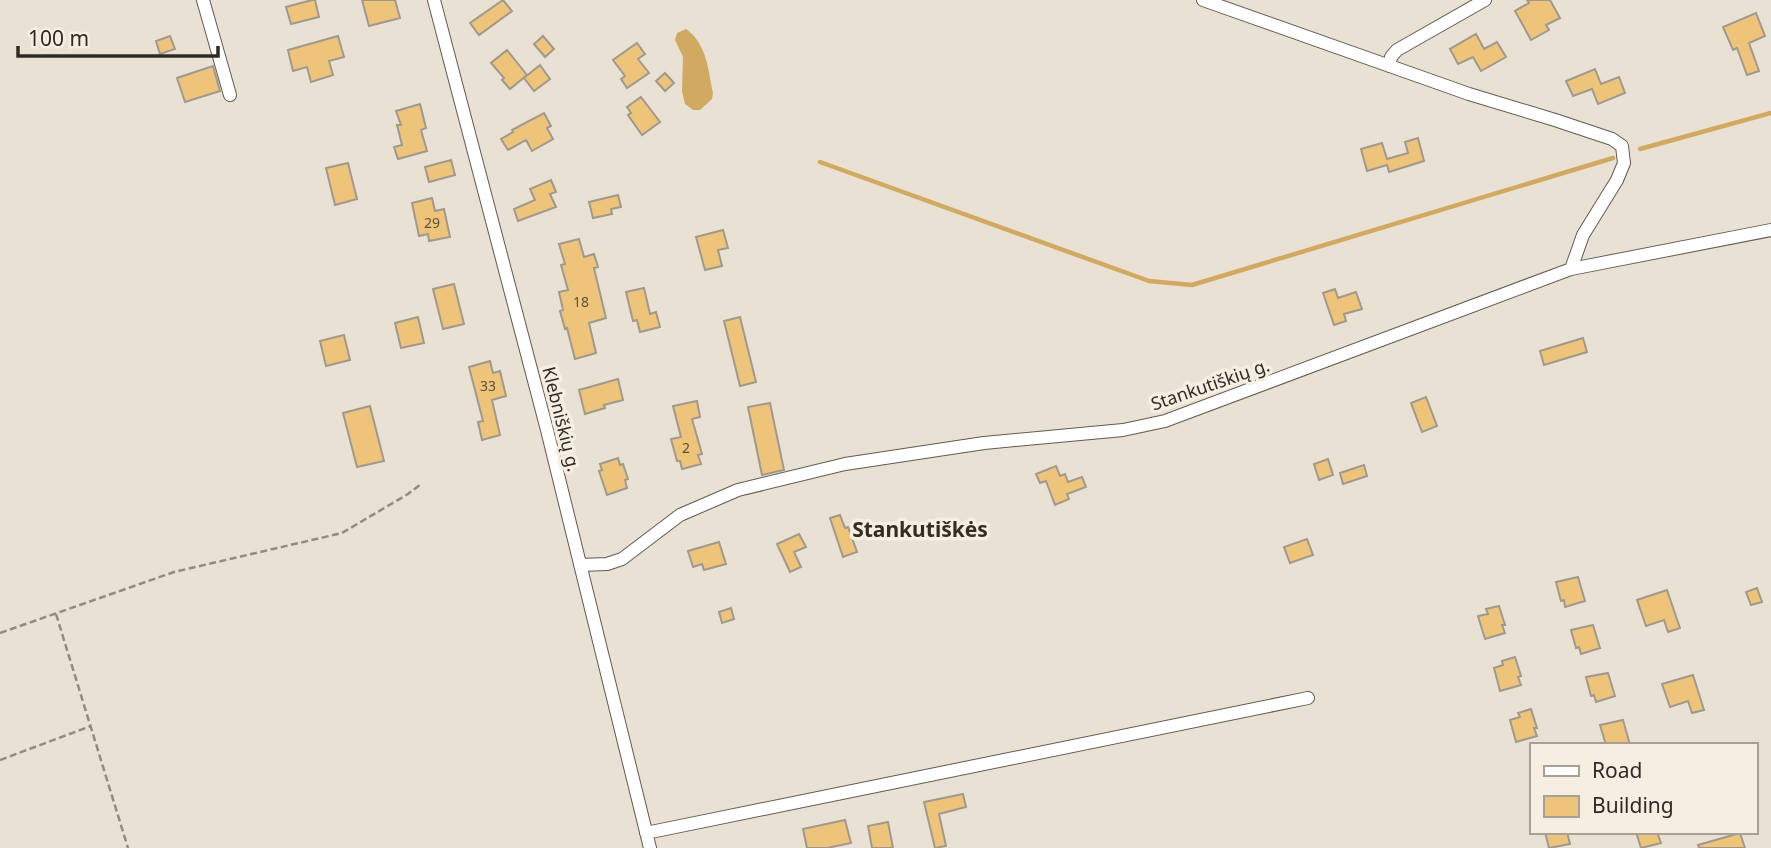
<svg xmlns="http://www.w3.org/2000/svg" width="1771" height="848" font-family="'Noto Sans',sans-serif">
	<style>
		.water { fill: #d2a960 }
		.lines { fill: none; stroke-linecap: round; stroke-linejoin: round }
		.stream { stroke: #d2a960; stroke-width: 4.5 }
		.building { fill: #eec47b; stroke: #a1998d; stroke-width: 2 }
		.street-casing { stroke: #615b4f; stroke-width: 14 }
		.path { stroke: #918c82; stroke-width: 2.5; stroke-dasharray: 7 3.5; stroke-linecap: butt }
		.street { stroke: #fff; stroke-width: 12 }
		.labels { text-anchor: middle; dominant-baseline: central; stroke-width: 7; stroke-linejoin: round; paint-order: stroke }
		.number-label { font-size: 14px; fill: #5e513b }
		.street-label { font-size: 18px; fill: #2e2b26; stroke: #f6eee0 }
		.quarter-label { font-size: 21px; font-weight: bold; fill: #342d23; stroke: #f6eee0 }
	</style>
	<rect width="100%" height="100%" fill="#e9e1d3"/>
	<path class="water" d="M686,29C707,44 708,69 713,93L712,99L700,110H693L685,104L682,91L683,57L675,40L677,33Z"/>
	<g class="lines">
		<path class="stream" d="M1640,149L1771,113
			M820,162L1149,281L1192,285L1613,158"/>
	</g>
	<path class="building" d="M312,0H315L319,17L291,24L286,7Z
		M362,0H395L400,18L369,26Z
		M503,0L512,11L479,35L470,23Z
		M1527,0H1550L1560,18L1546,25L1549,30L1531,40L1515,11L1529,3Z
		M1756,13L1765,36L1749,43L1759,71L1747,75L1737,48L1733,50L1723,27Z
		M1476,34L1484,49L1497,42L1506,57L1481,71L1473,57L1458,64L1450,49Z
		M170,36L175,49L160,54L156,41Z
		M338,36L344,57L329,61L333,75L311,82L307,67L293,71L288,50Z
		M543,36L554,49L545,57L534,44Z
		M637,43L645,54L638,59L649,73L627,88L621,79L625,76L613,60Z
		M507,50L527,75L510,89L502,80L504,78L491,63Z
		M540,65L550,79L534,91L524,78Z
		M213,66L220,91L185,102L177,78Z
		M1595,69L1601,84L1619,77L1625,93L1598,104L1592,89L1573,96L1566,81Z
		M665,73L674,83L665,91L656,81Z
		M641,97L660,122L642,135L628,115L631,113L627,107Z
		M420,104L426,128L421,130L427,151L398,159L394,147L402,145L397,125H401L396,111Z
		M544,113L551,126L547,128L553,139L532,151L526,140L508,150L501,139L513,132L512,130Z
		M1418,138L1424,161L1389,172L1387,165L1367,171L1361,149L1382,143L1387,159L1408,153L1405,142Z
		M451,160L455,175L429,182L425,167Z
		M348,163L357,199L335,205L326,168Z
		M551,180L556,192L550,194L556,207L518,221L514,209L535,200L530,189Z
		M618,195L621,207L611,209L612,214L593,218L589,202Z
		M432,198L435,211L444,209L450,237L429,241L428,234L419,236L412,203Z
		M723,230L728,248L718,250L722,266L705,270L696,237Z
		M579,239L584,257L594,254L598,267L594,268L606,318L589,323L596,353L575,359L567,328L565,329L560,311L563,310L559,292L568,290L561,265L565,264L559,244Z
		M454,284L464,324L443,329L433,289Z
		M644,288L650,314L656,312L660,327L640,332L637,320L633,321L626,292Z
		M1335,289L1338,298L1356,292L1362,309L1344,314L1346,321L1334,325L1323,293Z
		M418,317L424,343L401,348L395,323Z
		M740,317L756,382L740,386L724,321Z
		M344,335L350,360L326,366L320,341Z
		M1583,338L1587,352L1544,365L1540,351Z
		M490,361L493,373L500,371L506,396L492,400L500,435L482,440L478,422L483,421L469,367Z
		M618,379L623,400L604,405L605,408L585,414L579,390Z
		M1426,397L1437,426L1422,432L1411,403Z
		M697,401L700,417L692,419L702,454L698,455L701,464L682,469L680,461H677L671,439L681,437L673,406Z
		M770,403L784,470L762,475L748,407Z
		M370,406L384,461L357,467L343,413Z
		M618,458L620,465L623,464L628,479L625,480L627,488L607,495L599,471L602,470L600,464Z
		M1328,459L1333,475L1319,480L1314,464Z
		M1364,465L1367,476L1343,484L1340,473Z
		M1056,466L1060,476L1065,474L1068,482L1082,477L1086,487L1067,494L1069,499L1055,505L1046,481L1040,483L1036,474Z
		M840,515L845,528L848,527L857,552L843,557L830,518Z
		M799,534L806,547L794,552L801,567L790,572L777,544Z
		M1307,539L1313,555L1290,563L1284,547Z
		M719,542L726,564L704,570L702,564L693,567L688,551Z
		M1578,577L1585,601L1565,607L1564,600L1561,601L1556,582Z
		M1757,588L1762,602L1751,605L1746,592Z
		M1667,590L1680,628L1668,632L1664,620L1646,626L1637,600Z
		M1499,606L1505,625H1502L1505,633L1485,639L1478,616L1488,614L1486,609Z
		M731,608L734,619L722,623L719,612Z
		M1593,625L1600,648L1581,654L1579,647L1576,648L1571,630Z
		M1515,657L1521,676L1518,677L1521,685L1500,691L1494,668L1503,665L1502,661Z
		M1608,673L1615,696L1596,702L1594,695L1591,696L1586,677Z
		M1693,675L1704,710L1692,713L1688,701L1670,707L1662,684Z
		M1531,709L1537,728H1534L1537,736L1516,742L1510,720L1520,717L1518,713Z
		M1623,720L1630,745H1606L1600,725Z
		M963,794L966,807L939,814L946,846L935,848L924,802Z
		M845,820L851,843L827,848H807L803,829Z
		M888,822L893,848H872L868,826Z
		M1545,832H1567L1570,844L1549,848Z
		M1636,832H1657L1661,843L1641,848Z
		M1740,833L1745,848H1699L1698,845Z"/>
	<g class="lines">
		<defs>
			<path id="street" d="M203,0L230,95
				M434,0L547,430L650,848
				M1203,0L1469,94L1555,120L1612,139L1622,146L1624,163L1617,180L1583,235L1571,269
				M1389,66L1391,57L1397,50L1485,0
				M580,565L607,564L622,559L680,515L738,490L845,464L984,443L1123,430L1165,421L1571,269L1771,230
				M646,833L1308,698"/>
		</defs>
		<use href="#street" class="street-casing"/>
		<path class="path" d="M56,614L128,848
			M0,633L174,572L342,533L408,494L421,484
			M0,760L91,726"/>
		<use href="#street" class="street"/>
	</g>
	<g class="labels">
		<g class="number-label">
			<text x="432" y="222">29</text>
			<text x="581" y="301">18</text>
			<text x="488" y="385">33</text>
			<text x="686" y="447">2</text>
		</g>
		<g class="street-label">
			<text transform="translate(1210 384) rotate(-19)">Stankutiškių g.</text>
			<text transform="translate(562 419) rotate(76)">Klebniškių g.</text>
		</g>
		<g class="quarter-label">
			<text x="920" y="529">Stankutiškės</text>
		</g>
	</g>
	<rect x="1530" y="743" width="228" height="91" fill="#f6eee0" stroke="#a6a096" stroke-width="2"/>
	<rect x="1544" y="766" width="35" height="10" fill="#ffffff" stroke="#a6a096" stroke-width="2"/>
	<text x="1592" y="778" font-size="21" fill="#2e2b26">Road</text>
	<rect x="1544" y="796" width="35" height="21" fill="#eec47b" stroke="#a6a096" stroke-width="2"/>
	<text x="1592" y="813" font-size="21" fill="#2e2b26">Building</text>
	<path d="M18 46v10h200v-10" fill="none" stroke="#2e2b26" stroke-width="3.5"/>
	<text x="28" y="46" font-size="21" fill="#2e2b26" stroke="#f6eee0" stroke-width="5" paint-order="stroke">100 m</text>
</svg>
